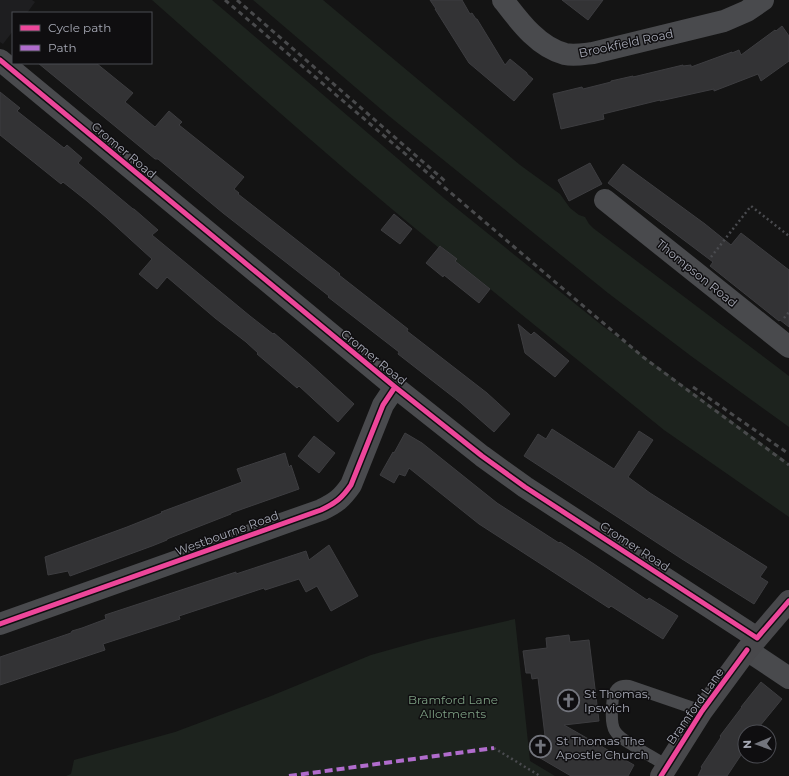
<svg xmlns="http://www.w3.org/2000/svg" width="789" height="776" font-family="Montserrat,sans-serif">
	<style>
		.built { fill: #1e1e20 }
		.green { fill: #1d231e }
		.building { fill: #333335; stroke: #3d3d40 }
		.lines { fill: none; stroke-linecap: round; stroke-linejoin: round }
		.path { stroke: #4a4b4f; stroke-width: 2.5; stroke-dasharray: 2 3; stroke-linecap: butt }
		.lane { stroke: #494a4d; stroke-width: 12 }
		.street { stroke: #494a4d; stroke-width: 22 }
		.secondary { stroke: #48484b; stroke-width: 22 }
		.rail { stroke: #494a4c; stroke-width: 3; stroke-dasharray: 5 4; stroke-linecap: butt }
		.quiet { stroke: #b06ccc; stroke-width: 4; stroke-dasharray: 8 4; stroke-linecap: butt }
		.cycleway-casing { stroke: #0f0e10; stroke-width: 8 }
		.cycleway { stroke: #ed469a; stroke-width: 5 }
		.labels { text-anchor: middle; dominant-baseline: central; stroke-width: 3; stroke-linejoin: round; paint-order: stroke }
		.street-label { font-size: 12px; fill: #a6a9b5; stroke: #0f0e10 }
		.poi-label { font-size: 12px; fill: #a6a9b5; stroke: #0f0e10; text-anchor: start }
		.park-label { font-size: 12px; fill: #7d9f83; stroke: #0f0e10 }
	</style>
	<rect width="100%" height="100%" fill="#141414"/>
	<path class="built" d="M0,0H32L35,2L27,13H13V31L3,44L0,42Z"/>
	<path class="green" d="M152,0H212L445,199L604,327L789,463V517L664,430L447,254L448,252L441,246L439,248C341,168 247,84 152,0Z
		M253,0H323L520,165L560,194L570,208L579,215L585,217L589,224L593,228L789,376V427L691,356L608,293L389,116Z
		M515,619L530,761L555,776H66L71,774L74,760L175,732L271,696L371,655L428,639Z"/>
	<path class="building" d="M430,0H462L470,14L472,13L476,19H477L505,65L510,59L527,73V74L533,79L514,101L469,63L435,9H436Z
		M562,0H603L588,20Z
		M782,26L789,36V61L761,81L758,74L714,91V89L660,101V100L603,114L604,119L561,129L553,94L582,87L583,89L611,82V81L633,76V77L683,65V66L691,65V67L732,52V53L739,50L741,55L775,30L776,31Z
		M38,63H96L133,93L125,102L155,127L169,111L182,122L179,125L244,177L234,189L239,193L238,194L340,274L339,275L408,329L407,331L487,393L510,414L494,432L461,403L398,354L399,352L328,297L329,296L223,213L158,159H155Z
		M0,92L20,108L17,111L64,148L67,145L82,158L78,163L133,209H134L158,230L152,235L250,316L273,334L274,333L309,363L354,404L338,422L299,386L297,388L257,354L258,353L246,342L215,318L167,277L157,289L139,274L152,259L107,218L87,201L63,182L61,184L0,135Z
		M590,163L602,184L569,201L558,180Z
		M623,164L705,224L731,245L741,233L789,270V327L780,320L779,321L710,266L713,262L608,183Z
		M394,214L412,229L400,244L381,230Z
		M440,246L457,259L455,261L490,289L479,303L444,275L443,277L426,263Z
		M518,324L531,335L534,332L569,361L555,377L525,353Z
		M552,429L614,469L639,431L653,440L628,477L650,493L767,567L760,577L768,582L754,604L682,559L524,456L538,434L546,439Z
		M405,433L422,443L497,503L559,543L560,542L594,564L647,600L649,598L678,616L663,639L611,606L609,608L479,524L409,468L405,476L399,474L394,483L380,475L393,452L394,453Z
		M314,436L335,453L319,473L298,456Z
		M285,453L289,467L291,465L299,489L231,513V514L167,539V540L152,546L70,576L68,571L48,575L45,557L127,527L162,513L161,512L242,482L237,469Z
		M329,545L358,596L331,611L317,586L306,592L299,579L265,590L264,588L179,616L180,619L103,644L105,650L0,685V657L71,633L72,631L82,628L106,619L105,615L236,572V574L306,551L309,560Z
		M569,635L570,642L589,640L599,721L564,725L634,765L628,776H571L535,755L534,738L545,736L538,678L532,679L531,673H526L523,651L547,648L546,638Z
		M761,682L782,699L755,732H745V749L727,776H698L702,768L701,767L721,737L720,736L742,707H741Z"/>
	<g class="lines">
		<path class="path" d="M711,257L751,206L789,236
			M784,318L789,312
			M494,748L540,776"/>
		<path class="lane" d="M667,766C656,759 645,753 634,746C628,742 619,738 615,731C610,723 612,706 613,697C616,688 620,685 629,686L702,711"/>
		<path class="street" d="M503,0C519,21 538,47 565,54C574,56 584,54 593,53L724,21L747,11L763,0
			M0,60L395,387L482,456L525,487L757,638
			M605,200L789,347
			M0,624L321,510C336,503 342,498 351,485L383,405L395,387
			M747,650L789,678"/>
		<path class="secondary" d="M661,776L702,711L747,650L789,601"/>
		<path class="rail" d="M225,0L643,357L789,465
			M237,0L445,181
			M693,387L789,454"/>
		<path class="quiet" d="M289,776L494,748"/>
		<defs>
			<path id="cycleway" d="M0,60L395,387L482,456L525,487L757,638L789,601
				M0,624L321,510C336,503 342,498 351,485L383,405L395,387
				M661,776L702,711L747,650"/>
		</defs>
		<use href="#cycleway" class="cycleway-casing"/>
		<use href="#cycleway" class="cycleway"/>
	</g>
	<defs>
		<symbol id="church-ring" viewBox="-11 -11 22 22"><circle r="9.5" fill="#0f0e10" stroke="#73757d" stroke-width="1.5"/><path d="M-1.2-6h2.4v3.5h3.3v2.4h-3.3V6h-2.4V-.1h-3.3v-2.4h3.3Z" fill="#73757d"/></symbol>
	</defs>
	<g fill-rule="evenodd">
		<use href="#church-ring" x="556" y="688" width="25" height="25"/>
		<use href="#church-ring" x="528" y="734" width="25" height="25"/>
	</g>
	<g class="labels">
		<g class="street-label">
			<text transform="translate(626 43) rotate(-12)">Brookfield Road</text>
			<text transform="translate(124 150) rotate(40)">Cromer Road</text>
			<text transform="translate(697 273) rotate(39)">Thompson Road</text>
			<text transform="translate(374 357) rotate(39)">Cromer Road</text>
			<text transform="translate(227 533) rotate(-20)">Westbourne Road</text>
			<text transform="translate(635 546) rotate(33)">Cromer Road</text>
			<text transform="translate(695 706) rotate(-55)">Bramford Lane</text>
		</g>
		<g class="poi-label">
			<text x="584" y="693">St Thomas,<tspan x="584" dy="14">Ipswich</tspan></text>
			<text x="556" y="740">St Thomas The<tspan x="556" dy="14">Apostle Church</tspan></text>
		</g>
		<g class="park-label">
			<text x="453" y="699">Bramford Lane<tspan x="453" dy="14">Allotments</tspan></text>
		</g>
	</g>
	<rect x="12" y="12" width="140" height="52" fill="#0f0e10" stroke="#4b4c52"/>
	<rect x="20" y="25" width="20" height="6" fill="#ed469a" stroke="#4b4c52"/>
	<text x="48" y="32" font-size="12" fill="#a6a9b5">Cycle path</text>
	<rect x="20" y="45" width="20" height="6" fill="#b06ccc" stroke="#4b4c52"/>
	<text x="48" y="52" font-size="12" fill="#a6a9b5">Path</text>
	<g transform="translate(757 744) rotate(268)"><circle r="19" fill="#0f0e10" stroke="#4b4c52"/>
	<path d="M0-3L7 15L0 10L-7 15Z" fill="#73757d"/>
	<text y="-6" font-size="11" font-weight="bold" text-anchor="middle" fill="#a6a9b5">N</text>
	</g>
</svg>
